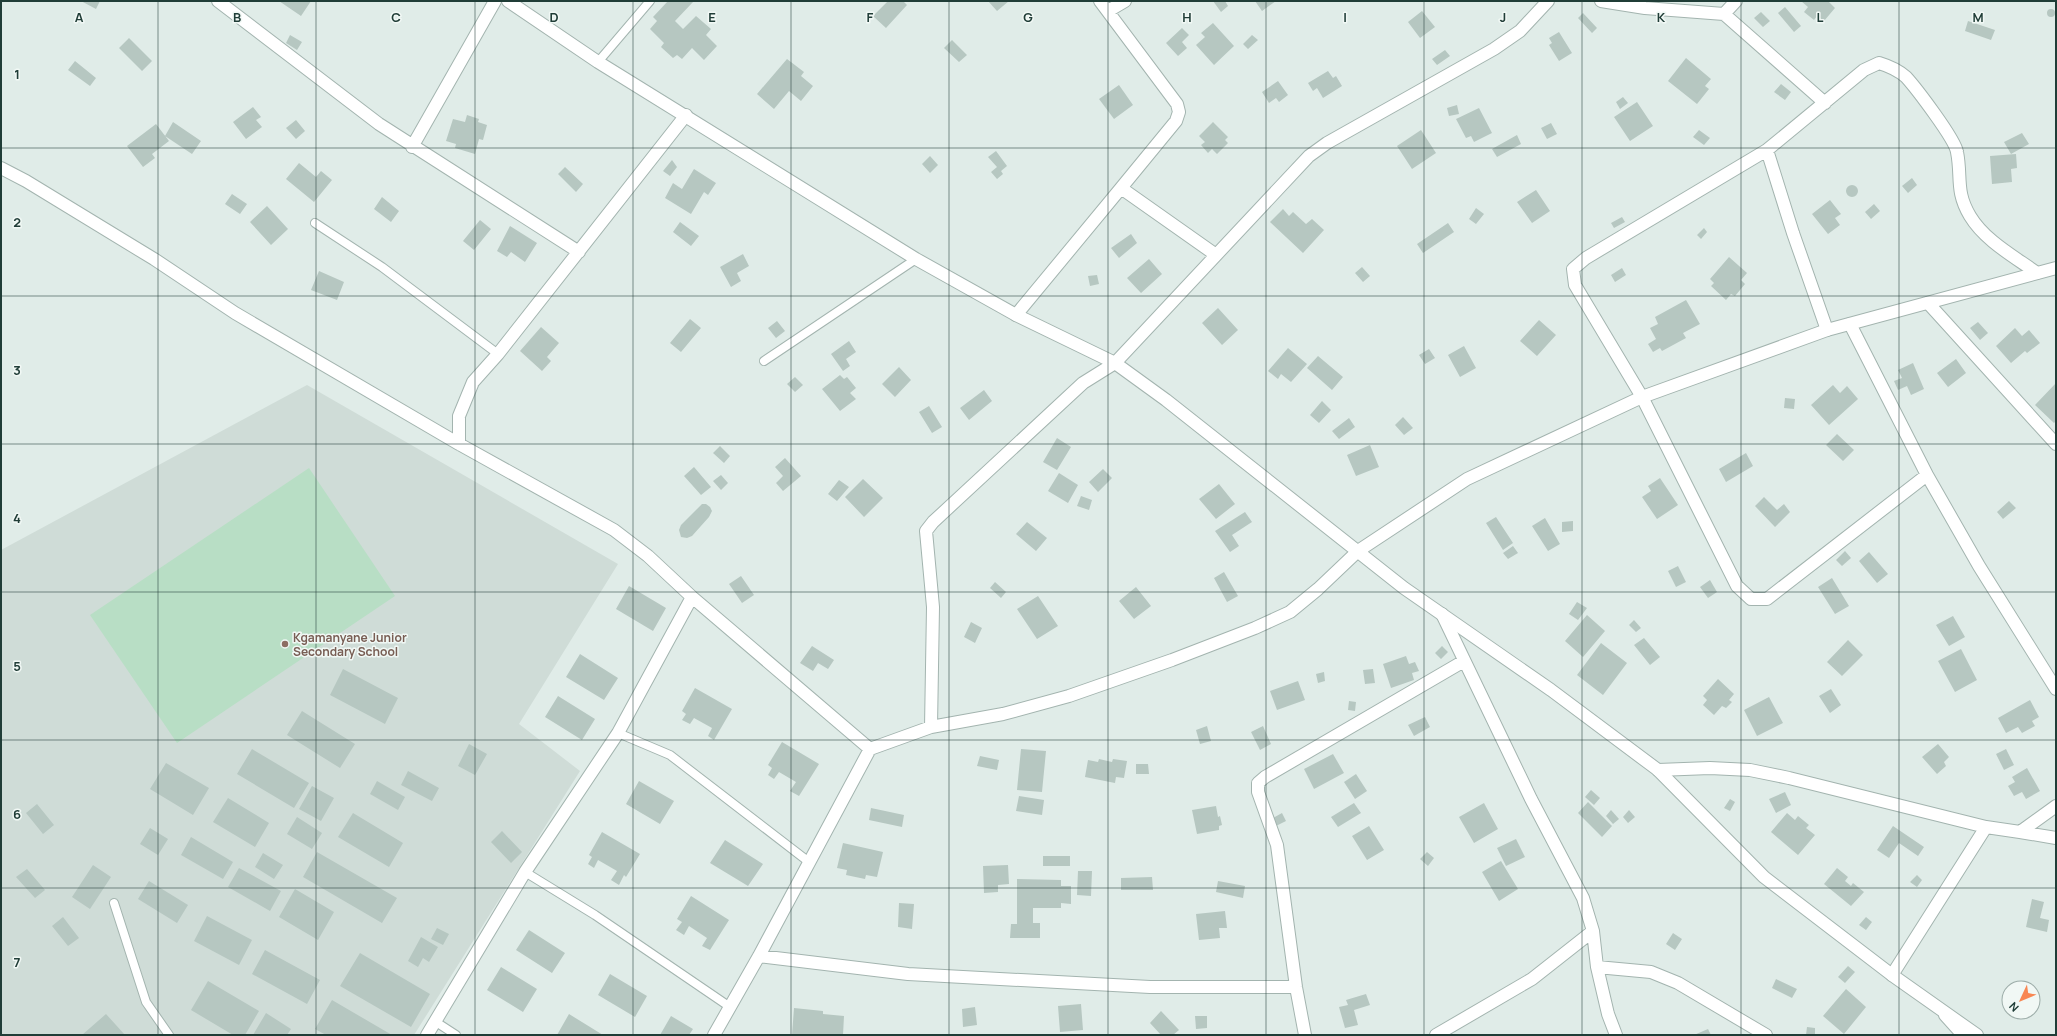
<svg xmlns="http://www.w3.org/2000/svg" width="2057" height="1036" font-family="Manrope,sans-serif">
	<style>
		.built { fill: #cfdcd7 }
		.green { fill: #b8dec5 }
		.building { fill: #b6c7c1 }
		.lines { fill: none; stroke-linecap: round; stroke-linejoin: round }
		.service-casing { stroke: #a3b4af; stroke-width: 10 }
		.minor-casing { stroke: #a3b4af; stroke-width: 14 }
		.tertiary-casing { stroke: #a3b4af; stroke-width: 14 }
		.service { stroke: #fff; stroke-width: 8 }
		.minor { stroke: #fff; stroke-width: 12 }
		.tertiary { stroke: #fff; stroke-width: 12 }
		.grid { fill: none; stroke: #203d37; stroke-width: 1; stroke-opacity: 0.55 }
		.education-dot { fill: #8d6e63; stroke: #f1f8f5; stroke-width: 1.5 }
		.labels { text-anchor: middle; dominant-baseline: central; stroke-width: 3; stroke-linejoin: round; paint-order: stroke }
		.education-label { font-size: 12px; font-weight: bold; fill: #785e54; stroke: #f1f8f5; text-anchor: start }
		.grid-label { font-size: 13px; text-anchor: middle; font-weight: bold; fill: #203d37; stroke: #f1f8f5; stroke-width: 3; stroke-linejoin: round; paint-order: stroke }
	</style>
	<rect width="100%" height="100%" fill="#e0ece8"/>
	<path class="built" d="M307,385L618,564L519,724L580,771L414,1035H1V550Z"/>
	<path class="green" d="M309,468L395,596L177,743L90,615Z"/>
	<path class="building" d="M81,1H100L96,9Z
		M279,1H311L301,16Z
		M668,1L693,2L675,21L683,29L696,16L711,29L706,35L717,46L704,60L692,48L682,59L677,55L673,58L661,47L664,43L650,29L657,21L653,17Z
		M888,1H903L907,5L886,28L873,16Z
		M988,1H1009L997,11Z
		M1213,1H1225L1228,6L1221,12Z
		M1255,1H1276L1262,11Z
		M1801,1H1828L1835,8L1824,21L1817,16L1814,20L1804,12L1808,7Z
		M1785,7L1801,26L1794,32L1778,13Z
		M2047 13a4 4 0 1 1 8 0a4 4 0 1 1-8 0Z
		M1422,11L1435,27L1420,38L1408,22Z
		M1761,12L1770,21L1763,27L1754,18Z
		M1583,13L1597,28L1592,33L1578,18Z
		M1968,21L1995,30L1991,40L1965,31Z
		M1213,23L1234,46L1214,65L1196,45L1205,37L1201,33Z
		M1182,28L1189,35L1182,42L1187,48L1178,56L1166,43Z
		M1559,32L1572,53L1559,61L1549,45L1552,43L1549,38Z
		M290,35L302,42L297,50L286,43Z
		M1252,35L1258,40L1248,49L1243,44Z
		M129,38L152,61L142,71L119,48Z
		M952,40L967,55L959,62L944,48Z
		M1445,50L1450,56L1437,65L1432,59Z
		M1686,58L1711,79L1705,86L1709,89L1697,104L1668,81Z
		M787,59L804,72L801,76L813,86L801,101L789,91L774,109L757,94Z
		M75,61L96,78L90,86L68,70Z
		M1328,71L1333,78L1336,76L1342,86L1323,98L1317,88L1313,91L1308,83Z
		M1278,81L1288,95L1279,102L1276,98L1269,103L1262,92Z
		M1781,84L1791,92L1785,100L1774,92Z
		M1119,85L1133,105L1114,119L1099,99Z
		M1623,97L1628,103L1620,109L1616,102Z
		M1637,102L1653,126L1630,141L1614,117Z
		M1457,105L1459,114L1449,116L1447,108Z
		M253,107L261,117L256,120L262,127L246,139L233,122Z
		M1479,108L1492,133L1474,142L1471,136L1466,138L1456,119Z
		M467,115L479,119L478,122L487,125L483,140L479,139L475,154L455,148L456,144L446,141L453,119L465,122Z
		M296,120L305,131L296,139L286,128Z
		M173,122L201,141L192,154L165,136Z
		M1213,122L1228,137L1225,140L1228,143L1217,154L1212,149L1208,153L1201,145L1205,142L1199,136Z
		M1551,123L1557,134L1547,139L1541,128Z
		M156,124L169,141L152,154L155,158L143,167L127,146Z
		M1421,130L1436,153L1412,169L1397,146Z
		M1699,130L1710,138L1704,145L1693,137Z
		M2022,133L2029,144L2011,154L2004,142Z
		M1517,135L1521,144L1497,157L1492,149Z
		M996,151L1007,166L1001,171L1003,174L997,179L991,172L997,167L988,157Z
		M2016,154L2017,168L2011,169L2012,182L1992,184L1990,156Z
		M930,156L938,165L930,173L922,164Z
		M672,160L677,167L670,176L663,171Z
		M299,163L316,177L321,171L332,180L314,202L286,179Z
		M565,167L583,184L576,192L558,174Z
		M694,169L716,183L708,195L704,192L691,214L665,198L673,183L682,189Z
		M1912,178L1917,185L1908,193L1902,186Z
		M1846 191a6 6 0 1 1 12 0a6 6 0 1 1-12 0Z
		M1536,190L1550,211L1532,223L1517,202Z
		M232,194L247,204L240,214L225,204Z
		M382,197L399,211L391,222L374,209Z
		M1830,200L1841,214L1835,218L1840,225L1828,234L1812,214Z
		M1874,204L1880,211L1871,219L1865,212Z
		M267,206L288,229L271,245L250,222Z
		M1476,208L1484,214L1476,224L1469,219Z
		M1283,209L1289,216L1293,212L1306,224L1312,219L1324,230L1303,253L1270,222Z
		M1622,217L1625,222L1614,228L1611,223Z
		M480,220L491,229L474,250L463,241Z
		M680,222L699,236L691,246L673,232Z
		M1448,223L1454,232L1423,253L1417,244Z
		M510,226L537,243L525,262L511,252L507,257L497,251Z
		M1704,228L1707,232L1701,239L1697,235Z
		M1131,234L1137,243L1119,258L1111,248Z
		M743,254L749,266L737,273L741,281L731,287L720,267Z
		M1729,257L1747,273L1741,280L1745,284L1735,296L1731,294L1726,300L1711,286L1714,283L1710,279Z
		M1149,259L1162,274L1141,293L1127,278Z
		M1362,267L1370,276L1363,282L1355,273Z
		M1622,268L1626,275L1615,282L1611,275Z
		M319,271L344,282L337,300L311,290Z
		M1097,275L1099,284L1090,286L1088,276Z
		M1686,300L1700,324L1683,333L1686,338L1662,351L1660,348L1653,352L1648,344L1656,339L1650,328L1658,324L1655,317Z
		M1218,308L1238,330L1222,345L1202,323Z
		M690,319L701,328L681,352L670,343Z
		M1539,320L1556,335L1537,356L1520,341Z
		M777,321L785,331L776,338L768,328Z
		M1978,322L1988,333L1980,340L1970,328Z
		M541,327L559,343L547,357L551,361L542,371L520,351Z
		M2015,328L2022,336L2029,330L2040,343L2027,353L2025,351L2011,363L1996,346Z
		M849,341L856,352L846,359L850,366L843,371L831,354Z
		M1464,346L1476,368L1460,377L1448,355Z
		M1288,348L1307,364L1291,382L1281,374L1278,379L1268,371Z
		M1429,349L1435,358L1425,364L1419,355Z
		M1318,356L1343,377L1332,390L1307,368Z
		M1956,359L1966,373L1948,387L1937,373Z
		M1913,363L1924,389L1911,395L1907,386L1898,390L1894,381L1902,378L1898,370Z
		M899,367L911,380L895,397L882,384Z
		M840,375L844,379L847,377L856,388L850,393L856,399L840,411L822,389Z
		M795,377L803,385L795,392L787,384Z
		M2056,383V421L2054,423L2035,405Z
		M1833,385L1840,393L1847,386L1858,399L1829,425L1811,405Z
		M984,390L992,401L969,420L960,408Z
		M1785,398L1795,399L1794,409L1784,408Z
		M1322,401L1331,410L1319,423L1310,415Z
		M929,406L942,427L932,433L919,412Z
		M1403,417L1413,428L1404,435L1395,425Z
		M1349,418L1355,427L1339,439L1332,431Z
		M1837,434L1854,450L1843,461L1826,445Z
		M1057,438L1071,447L1057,470L1043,462Z
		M1370,445L1379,467L1356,476L1347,455Z
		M720,446L730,456L724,463L713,453Z
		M1746,453L1753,466L1726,482L1719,469Z
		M785,458L801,476L783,491L776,483L783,476L775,467Z
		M694,467L711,487L701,495L684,476Z
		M1103,469L1112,478L1098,492L1089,482Z
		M1059,473L1078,485L1068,503L1048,491Z
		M721,475L728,483L721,490L713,481Z
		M1660,478L1678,505L1657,519L1642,497L1651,491L1648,486Z
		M863,479L883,498L864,517L845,497Z
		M839,480L849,487L837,501L828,494Z
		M1219,484L1235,504L1216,519L1199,499Z
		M1081,496L1092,500L1089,510L1077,506Z
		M1764,497L1777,510L1784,504L1790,512L1775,527L1755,506Z
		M2009,501L2016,508L2003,519L1997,512Z
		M702,504H706L710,507L712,511L709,517L692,536L687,538L681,537L679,530L681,525Z
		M1245,512L1252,522L1232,535L1239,546L1230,552L1215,531Z
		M1496,517L1513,543L1503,550L1486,523Z
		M1545,518L1560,544L1548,551L1532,526Z
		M1573,521V531L1562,532V522Z
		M1027,522L1047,538L1036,551L1016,534Z
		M1513,546L1518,553L1508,559L1503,553Z
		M1845,551L1851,558L1842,566L1836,560Z
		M1869,552L1888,574L1877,583L1859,561Z
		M1678,566L1686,582L1676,587L1668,571Z
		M1224,572L1238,596L1227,602L1214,578Z
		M741,576L754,595L742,603L729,584Z
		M1832,578L1849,606L1835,614L1818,587Z
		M1710,580L1717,592L1708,598L1700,587Z
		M995,582L1006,592L1001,598L990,588Z
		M629,586L666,608L653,631L616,609Z
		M1136,587L1151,606L1134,619L1119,601Z
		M1038,596L1058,626L1037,639L1017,609Z
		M1577,602L1587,608L1578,620L1569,614Z
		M1587,615L1605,631L1583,657L1565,641Z
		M1953,616L1965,637L1949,646L1936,625Z
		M1634,620L1641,628L1636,632L1629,625Z
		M971,622L982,628L975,643L964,637Z
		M1644,638L1660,657L1650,665L1634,645Z
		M1848,640L1863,655L1842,676L1827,662Z
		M1601,643L1627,663L1603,695L1577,675Z
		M812,646L834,660L828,669L818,663L813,671L800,663Z
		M1442,646L1448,652L1441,659L1435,653Z
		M1961,649L1977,680L1955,692L1938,661Z
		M580,654L618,678L604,700L566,677Z
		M1406,656L1409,664L1415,662L1419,671L1412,673L1414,680L1391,688L1383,664Z
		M343,669L398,698L385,724L330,695Z
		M1373,669L1375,683L1365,684L1363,670Z
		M1324,672L1325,681L1318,683L1316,674Z
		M1718,679L1734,694L1729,700L1732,702L1726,708L1722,706L1714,715L1703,705L1707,700L1703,696Z
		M1298,681L1305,700L1277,710L1270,691Z
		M695,688L732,709L714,740L708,736L712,728L694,718L690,724L682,720L686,714L682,711Z
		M1831,689L1841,705L1830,713L1819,696Z
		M558,696L595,719L582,740L545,717Z
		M1769,697L1783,723L1757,736L1744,710Z
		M2030,700L2039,717L2032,721L2035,726L2022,733L2018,727L2006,733L1998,718Z
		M1349,701L1356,702L1355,711L1348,710Z
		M302,711L355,744L340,768L287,735Z
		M1425,717L1430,727L1414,736L1408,725Z
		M1207,726L1211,741L1200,744L1196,730Z
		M1263,726L1271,744L1260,750L1251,732Z
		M782,742L819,764L799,796L790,791L796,782L779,772L774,779L768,775L772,768L768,765Z
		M469,744L487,754L475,775L458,766Z
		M1938,744L1949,757L1944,762L1946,766L1937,774L1922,757Z
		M252,749L309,783L294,808L237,774Z
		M1021,749L1046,751L1042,792L1017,790Z
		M2006,749L2014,765L2004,770L1996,754Z
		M1333,754L1344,773L1314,789L1304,769Z
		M980,756L999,760L997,770L977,766Z
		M1099,759L1112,762L1113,759L1127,761L1124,778L1116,777L1115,783L1085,777L1088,760L1098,762Z
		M166,763L209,788L193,815L150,789Z
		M1136,764H1148L1149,774H1136Z
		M2027,768L2040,791L2026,799L2022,792L2014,796L2008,786L2015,782L2012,777Z
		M408,771L439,788L432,801L401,785Z
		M1356,774L1367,791L1355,799L1344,782Z
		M377,781L405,797L398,810L370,794Z
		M639,781L674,801L660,824L626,804Z
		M312,786L334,798L321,821L299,809Z
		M1591,790L1600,798L1594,805L1585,797Z
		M1785,792L1791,805L1776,813L1769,799Z
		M1019,796L1044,800L1042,815L1016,811Z
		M228,798L269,823L255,847L213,822Z
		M1730,799L1735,802L1730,811L1724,808Z
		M1588,802L1612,826L1602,837L1578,813Z
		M1354,803L1361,813L1338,827L1331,817Z
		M1484,803L1498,829L1474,843L1459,817Z
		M37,804L54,825L43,834L26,813Z
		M1216,806L1218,817L1220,816L1222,825L1219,826V830L1197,834L1192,810Z
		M871,808L904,815L902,827L869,820Z
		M1611,810L1619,819L1613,824L1606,816Z
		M1629,810L1635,817L1628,823L1623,817Z
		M353,813L403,843L389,867L338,837Z
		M1282,813L1286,821L1276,826L1273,818Z
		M1787,813L1795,820L1798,816L1809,825L1806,828L1815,835L1798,855L1771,832Z
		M297,817L322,833L312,849L287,834Z
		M1369,826L1384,850L1367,860L1352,836Z
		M1893,826L1924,847L1918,856L1899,843L1889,858L1877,850Z
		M150,828L168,839L158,855L140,844Z
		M502,831L522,852L511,863L491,842Z
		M602,832L640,854L626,877L624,875L619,885L611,880L617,871L598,860L594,868L588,864L592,857L589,855Z
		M191,837L233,862L223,879L181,855Z
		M1516,839L1525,857L1506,866L1497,848Z
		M725,840L763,864L748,886L710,863Z
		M843,843L883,852L877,877L866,875L865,879L846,875L847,870L837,868Z
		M317,852L397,898L382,923L303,877Z
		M1427,852L1434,858L1428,866L1420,859Z
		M263,853L283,865L274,879L255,867Z
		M1043,856H1070V866H1043Z
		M1501,861L1518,889L1499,901L1482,872Z
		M93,865L111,877L90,909L72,897Z
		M1008,865L1009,884L998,885V892L984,893L983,866Z
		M239,868L281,891L270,911L228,887Z
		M1837,868L1848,877L1845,881L1851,886L1853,883L1864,892L1851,906L1824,884Z
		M27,869L45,890L35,898L16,877Z
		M1078,871H1092L1091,896L1077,895Z
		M1917,875L1922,880L1917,887L1910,882Z
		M1152,877L1153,890H1121V878Z
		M1017,879L1061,880V886H1071V904L1061,903V908H1033V923H1040V938H1010L1011,924H1017Z
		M149,881L188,905L177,923L138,899Z
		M1218,881L1245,886L1243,898L1216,892Z
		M295,889L334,912L318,940L279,917Z
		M691,896L729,920L710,950L702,946L707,938L689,926L684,935L676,930L682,922L677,919Z
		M2032,899L2044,902L2040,918L2049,920L2047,932L2026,927Z
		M899,903L914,904L912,929L898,927Z
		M1225,911L1227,928H1219L1220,938L1199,940L1196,914Z
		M207,916L252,940L239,965L194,941Z
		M63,917L79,938L68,946L52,926Z
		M1866,917L1872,922L1866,930L1859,925Z
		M437,928L449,934L443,945L431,939Z
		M529,930L565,953L552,973L516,950Z
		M1673,933L1682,939L1675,950L1666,944Z
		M421,937L438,947L429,962L423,958L418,967L408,961Z
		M265,950L320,980L307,1004L252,974Z
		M360,953L430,994L411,1027L340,986Z
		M1848,966L1855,972L1845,983L1838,977Z
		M501,967L537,989L523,1012L487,990Z
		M610,974L647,996L635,1017L598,995Z
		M1776,979L1797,989L1792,998L1772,988Z
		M208,981L259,1011L245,1035H233L191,1010Z
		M1846,989L1866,1007L1844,1034L1823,1016Z
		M1366,994L1370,1005L1354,1010L1358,1025L1345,1028L1339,1007L1348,1005L1346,1000Z
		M332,1000L392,1035H326L315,1029Z
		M1081,1004L1083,1030L1060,1032L1058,1006Z
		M975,1007L977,1025L963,1027L962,1009Z
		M794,1008L823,1011V1014L844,1016L843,1035H792Z
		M1161,1011L1179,1030L1173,1035H1161L1150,1023Z
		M266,1013L291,1029L287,1035H253Z
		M106,1014L125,1035H82Z
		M569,1014L603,1035H557Z
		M671,1016L693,1029L689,1035H660Z
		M1195,1016H1207V1028L1196,1029Z
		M1807,1027L1815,1028V1035H1806Z
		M1708,1029L1711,1035H1694Z"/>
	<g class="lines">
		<defs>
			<path id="service" d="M598,62L650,1
				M315,223L382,267L498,354
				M764,361L916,259
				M618,733L670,755L809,862
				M525,872L595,915L730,1007
				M114,903L146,1002L169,1035
				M436,1022L456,1035"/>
			<path id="minor" d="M218,1L379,124L579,252
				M1100,1L1177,104L1179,112L1176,121L1121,188
				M1601,1L1645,8L1724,14L1736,1
				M1108,11L1125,1
				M1724,14L1825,103
				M412,147L495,1
				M1767,150L1793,233L1827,330
				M1,168L26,181L154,259L235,313L459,444L614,530L648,556L692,597L870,749
				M1928,303L2056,444
				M1016,315L1121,188L1216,255
				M1850,324L1927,475L1979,566L2056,689
				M459,444V416L473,382L498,354L686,115
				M1927,475L1767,599H1751L1737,586L1642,397L1575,285L1573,269L1586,258L1767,150L1864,70L1879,63C1889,66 1898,70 1906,77C1916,88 1955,139 1957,152C1962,177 1955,191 1970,216C1985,241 2015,257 2037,273
				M1442,614L1531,799L1583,898L1593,931L1597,967L1608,1014L1616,1035
				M931,727L933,607L926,531L933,522L1083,383L1115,363L1309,156L1327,143L1494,49L1520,31L1548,1
				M1658,770L1710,768L1750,770L1789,778L1986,827
				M2056,806L2020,832L2056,838
				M759,956L908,974L1150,987H1296
				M1597,967L1651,972L1678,983L1766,1035
				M1892,975L1986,827L2020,832
				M1945,1015L1963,1035
				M427,1035L525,872L618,733L692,597
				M714,1035L759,956L870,749L931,727L1003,714L1069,696L1172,660L1255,628L1290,612L1318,589L1358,551
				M1305,1035L1296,987L1277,845L1258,792V783L1265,777L1464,661
				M1436,1035L1532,979L1593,931"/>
			<path id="tertiary" d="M508,1L598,62L916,259L1016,315L1115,363L1166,400L1404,588L1551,690L1658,770L1764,877L1892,975L1977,1035
				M1358,551L1467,479L1642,397L1827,330L2056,268"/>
		</defs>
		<use href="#service" class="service-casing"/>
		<use href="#minor" class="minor-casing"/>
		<use href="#tertiary" class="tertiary-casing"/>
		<use href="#service" class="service"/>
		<use href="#minor" class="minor"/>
		<use href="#tertiary" class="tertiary"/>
	</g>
	<path class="grid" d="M158,1V1035M316,1V1035M475,1V1035M633,1V1035M791,1V1035M949,1V1035M1108,1V1035M1266,1V1035M1424,1V1035M1582,1V1035M1741,1V1035M1899,1V1035M1,148H2056M1,296H2056M1,444H2056M1,592H2056M1,740H2056M1,888H2056"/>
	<circle class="education-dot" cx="285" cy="644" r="4"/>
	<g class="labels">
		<g class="education-label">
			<text x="293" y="637">Kgamanyane Junior<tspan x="293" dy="14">Secondary School</tspan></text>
		</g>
	</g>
	<g class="grid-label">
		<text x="79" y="22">A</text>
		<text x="237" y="22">B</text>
		<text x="396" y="22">C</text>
		<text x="554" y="22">D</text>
		<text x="712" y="22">E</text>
		<text x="870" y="22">F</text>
		<text x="1028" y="22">G</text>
		<text x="1187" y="22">H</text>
		<text x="1345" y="22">I</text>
		<text x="1503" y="22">J</text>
		<text x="1661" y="22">K</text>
		<text x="1820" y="22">L</text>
		<text x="1978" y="22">M</text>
		<text x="17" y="79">1</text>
		<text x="17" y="227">2</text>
		<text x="17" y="375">3</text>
		<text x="17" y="523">4</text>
		<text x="17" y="671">5</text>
		<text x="17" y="819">6</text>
		<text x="17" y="967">7</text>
	</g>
	<rect width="2057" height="1036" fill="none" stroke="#203d37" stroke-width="4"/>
	<g transform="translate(2021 1000) rotate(226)"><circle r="19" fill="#f1f8f5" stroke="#9dada9"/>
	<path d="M0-3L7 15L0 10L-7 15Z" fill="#f88753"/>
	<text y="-6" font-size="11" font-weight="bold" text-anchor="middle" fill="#203d37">N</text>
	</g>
</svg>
